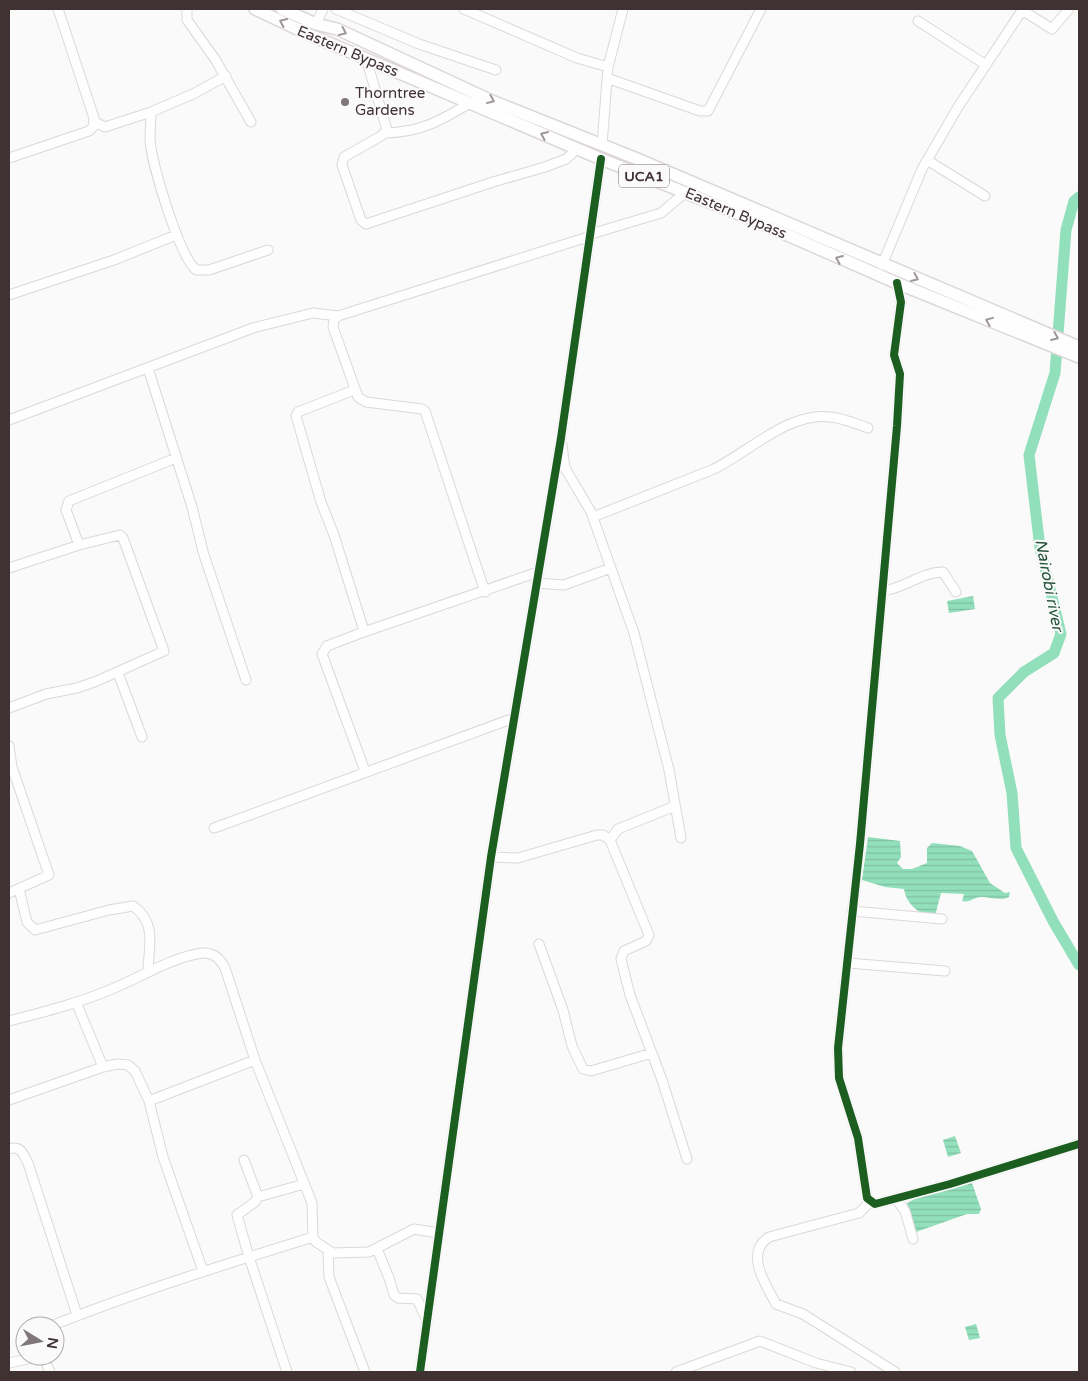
<svg xmlns="http://www.w3.org/2000/svg" width="1088" height="1381" font-family="'Varela Round',sans-serif">
	<style>
		.water { fill: url(#water-rules) }
		.lines { fill: none; stroke-linecap: round; stroke-linejoin: round }
		.river { stroke: #92dfbb; stroke-width: 11 }
		.minor-casing { stroke: #ded7d8; stroke-width: 11 }
		.major-casing { stroke: #ded7d8; stroke-width: 14 }
		.minor { stroke: #fefefe; stroke-width: 9 }
		.major { stroke: #fefefe; stroke-width: 11 }
		.cycleway-casing { stroke: #fafafa; stroke-width: 11 }
		.cycleway { stroke: #1b5e20; stroke-width: 8 }
		.oneway { stroke: #9f9898 }
		.poi-dot { fill: #817779; stroke: #fafafa; stroke-width: 2 }
		.labels { text-anchor: middle; dominant-baseline: central; stroke-width: 4; stroke-linejoin: round; paint-order: stroke }
		.shield { fill: #fafafa; stroke: #786d6f; stroke-width: 1 }
		.shield-label { font-size: 14px; font-weight: bold; fill: #403133 }
		.street-label { font-size: 15px; fill: #403133; stroke: #fafafa }
		.poi-label { font-size: 15px; fill: #403133; stroke: #fafafa; text-anchor: start }
		.water-label { font-size: 16px; font-style: italic; fill: #25523c; stroke: #fafafa }
	</style>
	<defs>
		<pattern id="water-rules" width="6" height="5" patternUnits="userSpaceOnUse" patternTransform="scale(1.25)"><rect width="6" height="5" fill="#92dfbb"/><path d="M0 2.5h6" fill="none" stroke="#7fc0a1"/></pattern>
	</defs>
	<rect width="100%" height="100%" fill="#fafafa"/>
	<path class="water" d="M973,596L975,609L949,613L947,601Z
		M868,837L900,841L901,857L897,863L903,869H912L927,863V848L932,843L960,846L972,851L990,883L1005,893L1010,892L1009,897C1001,901 990,897 981,897C973,897 971,903 962,901L964,894L941,893L935,916C919,916 906,903 904,889L885,887L862,880Z
		M955,1136L961,1153L948,1157L943,1140Z
		M964,1183H972L981,1209L979,1214H967L916,1232L907,1203L929,1192Z
		M976,1324L980,1338L969,1340L965,1327Z"/>
	<g class="lines">
		<path class="river" d="M1079,197L1074,201L1066,230L1055,373L1029,455L1040,548L1061,634L1054,653L1024,672L998,698L1000,735L1012,793L1016,848L1053,921L1079,965"/>
		<defs>
			<path id="minor" d="M187,9V20L215,59L251,122
				M336,9L419,44L496,70
				M464,9L577,58L608,67
				M1022,10L1052,29L1069,9
				M918,21L986,65
				M316,24L323,9
				M366,58L387,130L381,136L344,157L342,165L361,220L366,224L493,182L545,167L566,159L577,149
				M226,76L193,94L151,112C151,121 150,130 150,139C151,163 179,255 196,270H209L268,250
				M607,78L700,111H708L761,9
				M95,122L105,127L151,112
				M386,133C421,132 440,121 470,103
				M602,145L608,67L623,9
				M9,158L89,131L93,127L94,118L58,9
				M927,160L985,196
				M591,234L661,213L686,192
				M882,265L922,169L958,107L1023,9
				M897,283L901,302L894,355L900,374L897,426L860,844L838,1048L839,1078L858,1138L867,1198L875,1204L950,1184L1079,1144
				M9,295L114,260L176,235
				M148,368L192,507L204,555L246,680
				M354,390L298,412L296,416L321,502L334,535L364,631
				M9,420L253,328L313,313L338,316
				M562,445L565,468L591,512L634,633L669,770L681,838
				M593,517L714,469C750,451 790,411 831,417C843,418 856,424 868,428
				M79,545L66,510L69,501L176,458
				M9,568L79,545L120,535L123,538L164,651L97,681L77,688L46,694L9,708
				M536,583L564,585L611,568
				M882,591C904,589 921,572 943,572L956,592
				M485,592L425,411L422,409L366,402L358,397L333,327L334,320L338,316L591,236
				M118,673L142,737
				M9,746L12,767L49,875L9,893
				M365,771L322,654L327,646L361,633L538,572
				M214,828L514,718
				M610,840L618,829L675,806
				M491,857L518,858L597,835H603L610,840L649,935L646,941L624,951L621,959L630,995L662,1080L687,1159
				M19,889L27,922L35,930L109,910L133,906C158,923 148,949 148,972
				M852,911L942,919
				M539,944L563,1010L572,1046L583,1069L591,1071L652,1053
				M848,963L945,971
				M76,1002L103,1067L117,1064L128,1065L135,1071L149,1101L163,1157L203,1271
				M9,1021C44,1012 79,1003 112,989C141,977 170,958 202,953C214,952 220,959 225,968L255,1060
				M9,1100L103,1067
				M149,1101L255,1060L312,1203L313,1237L316,1242L333,1253L369,1252L414,1229L438,1233
				M9,1149C21,1145 23,1154 28,1163L77,1315
				M244,1160L258,1197L255,1202L237,1215L249,1257L313,1237
				M258,1197L304,1184
				M896,1199L905,1211L913,1239
				M870,1202L859,1213L769,1237C744,1253 766,1285 776,1304L803,1314L895,1372
				M377,1249L389,1278L394,1295L398,1298L417,1299L426,1318
				M328,1251L329,1277L365,1372
				M51,1326C116,1300 182,1278 249,1257L287,1372
				M43,1356L50,1372
				M9,1363L41,1356
				M420,1372L491,857L561,438L601,159
				M676,1372L760,1341L816,1363L851,1372"/>
			<path id="major" d="M255,9L308,34L601,159L744,216L897,283L1079,357
				M282,9L316,24L337,29L492,101L635,158L1079,347"/>
		</defs>
		<use href="#minor" class="minor-casing"/>
		<use href="#major" class="major-casing"/>
		<use href="#minor" class="minor"/>
		<use href="#major" class="major"/>
		<defs>
			<path id="cycleway" d="M897,283L901,302L894,355L900,374L897,426L860,844L838,1048L839,1078L858,1138L867,1198L875,1204L950,1184L1079,1144
				M420,1372L491,857L561,438L601,159"/>
		</defs>
		<use href="#cycleway" class="cycleway-casing"/>
		<use href="#cycleway" class="cycleway"/>
	</g>
	<defs><path id="oneway-chevron" d="M-2-3.5L2.5 0L-2 3.5" fill="none" stroke-width="1.6" stroke-linecap="round" stroke-linejoin="round" transform="scale(1.25)"/></defs>
	<g class="oneway">
		<use href="#oneway-chevron" transform="translate(283 22) rotate(-155)"/>
		<use href="#oneway-chevron" transform="translate(343 32) rotate(25)"/>
		<use href="#oneway-chevron" transform="translate(491 100) rotate(23)"/>
		<use href="#oneway-chevron" transform="translate(544 135) rotate(-157)"/>
		<use href="#oneway-chevron" transform="translate(839 259) rotate(-157)"/>
		<use href="#oneway-chevron" transform="translate(915 278) rotate(23)"/>
		<use href="#oneway-chevron" transform="translate(989 321) rotate(-158)"/>
		<use href="#oneway-chevron" transform="translate(1055 337) rotate(23)"/>
	</g>
	<circle class="poi-dot" cx="345" cy="102" r="5"/>
	<g class="labels">
		<rect class="shield" x="619" y="164.5" width="50" height="23" rx="4"/>
		<g class="shield-label">
			<text x="644" y="176">UCA1</text>
		</g>
		<g class="street-label">
			<text transform="translate(348 51) rotate(23)">Eastern Bypass</text>
			<text transform="translate(736 213) rotate(23)">Eastern Bypass</text>
		</g>
		<g class="poi-label">
			<text x="355" y="93">Thorntree<tspan x="355" dy="17">Gardens</tspan></text>
		</g>
		<g class="water-label">
			<text transform="translate(1049 585) rotate(79)">Nairobi river</text>
		</g>
	</g>
	<rect width="1088" height="1381" fill="none" stroke="#403133" stroke-width="20"/>
	<g transform="translate(40 1341) rotate(100)"><circle r="24" fill="#fafafa" stroke="#b0aaaa"/>
	<path d="M0-4L9 19L0 12L-9 19Z" fill="#817779"/>
	<text y="-8" font-size="14" font-weight="bold" text-anchor="middle" fill="#403133">N</text>
	</g>
</svg>
